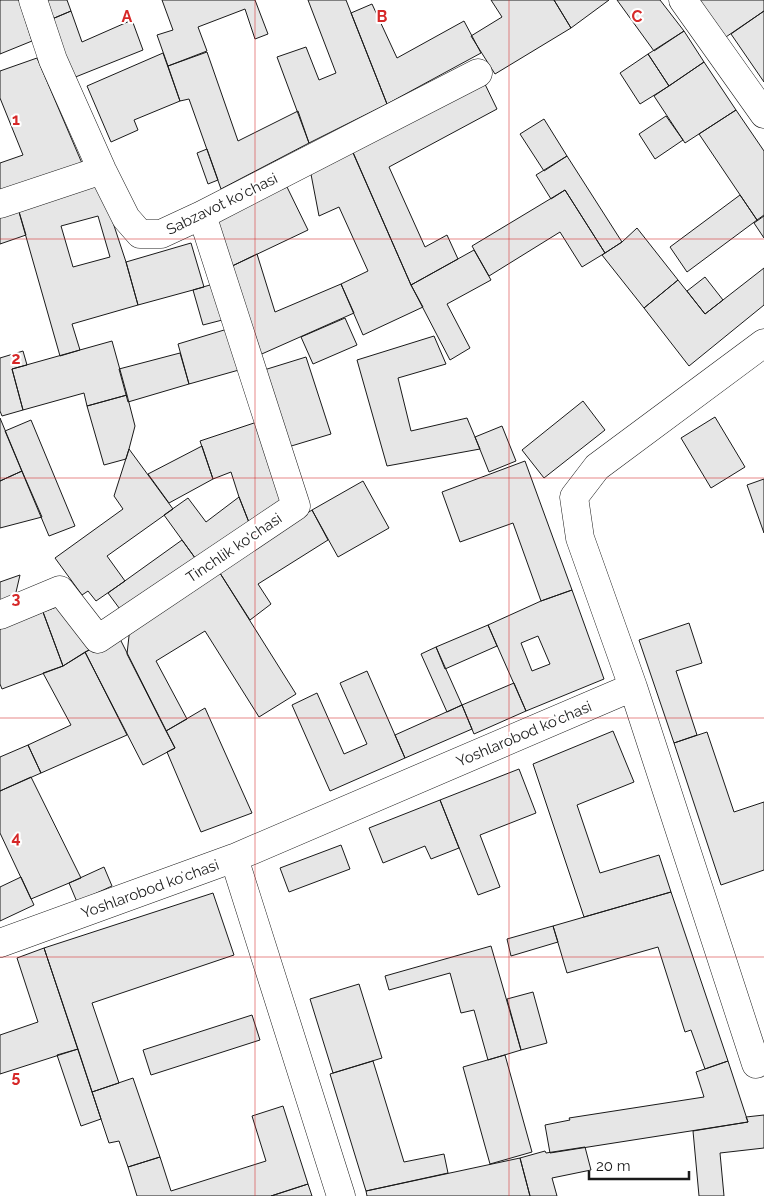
<svg xmlns="http://www.w3.org/2000/svg" width="764" height="1196" font-family="Raleway,sans-serif">
	<style>
		.building { fill: #e6e6e6; stroke: #1a1a1a; fill-rule: evenodd }
		.lines { fill: none; stroke-linecap: round; stroke-linejoin: round }
		.minor-casing { stroke: #1a1a1a; stroke-width: 29 }
		.minor { stroke: #fff; stroke-width: 28 }
		.grid { fill: none; stroke: #d62828; stroke-width: 1; stroke-opacity: 0.55 }
		.labels { text-anchor: middle; dominant-baseline: central; stroke-width: 4; stroke-linejoin: round; paint-order: stroke }
		.street-label { font-size: 15px; fill: #1a1a1a; stroke: #fff }
		.grid-label { font-size: 16px; text-anchor: middle; font-weight: bold; fill: #d62828; stroke: #fff; stroke-width: 4; stroke-linejoin: round; paint-order: stroke }
	</style>
	<rect width="100%" height="100%" fill="#fff"/>
	<path class="building" d="M0,0H19L32,41L0,54Z
		M42,0H67L71,11L52,19Z
		M162,0H255L268,34L255,39L245,9L198,27L207,51L168,66L157,35L173,30Z
		M308,0H346L387,104L309,143L277,57L306,47L319,80L336,73Z
		M491,0H554L571,28L495,74L471,36L502,17Z
		M554,0H609L571,28Z
		M617,0H660L684,31L654,51Z
		M694,0H764V11L720,41Z
		M372,4L397,58L464,21L481,53L387,104L351,13Z
		M71,11L82,42L132,20L143,50L73,78L52,19Z
		M764,11V82L731,34Z
		M684,31L704,62L669,86L648,54Z
		M207,52L238,141L298,111L309,143L221,189L189,99L180,101L168,66Z
		M163,53L180,101L134,120L138,130L111,142L87,86Z
		M648,54L669,86L640,104L620,73Z
		M37,58L84,168L0,196V163L23,155L0,98V71Z
		M704,62L736,110L685,143L654,96Z
		M482,78L497,109L389,167L425,247L447,235L458,259L411,285L350,146Z
		M736,110L764,151V215L757,220L699,134Z
		M666,116L683,140L655,159L639,134Z
		M544,119L567,156L544,171L520,134Z
		M207,149L218,180L208,184L197,153Z
		M352,150L411,285L423,307L363,335L341,284L368,271L339,207L319,216L310,169Z
		M567,156L622,242L605,253L565,190L551,199L536,175Z
		M99,180L126,262L138,305L72,324L80,350L60,356L17,205ZM98,216L110,257L73,267L61,226Z
		M287,187L308,230L228,268L207,224Z
		M565,190L605,253L582,267L560,232L489,276L472,246Z
		M740,195L757,220L687,272L670,247Z
		M17,205L26,235L0,244V210Z
		M764,216V238L754,223Z
		M637,228L678,280L644,308L602,255L622,242Z
		M191,243L204,287L138,305L126,262Z
		M474,250L491,280L447,304L470,348L450,360L411,285Z
		M257,254L275,312L341,284L354,313L255,357L228,268Z
		M764,268V305L689,366L644,308L678,280L705,314Z
		M705,277L723,300L705,314L687,291Z
		M220,282L230,318L203,325L193,290Z
		M345,318L357,345L313,364L301,337Z
		M234,327L246,368L189,384L178,344Z
		M434,336L446,364L398,378L411,431L467,418L480,449L387,466L357,360Z
		M112,341L127,395L87,406L84,393L23,410L12,369Z
		M23,351L27,365L12,369L23,410L2,416L0,411V358Z
		M180,353L189,384L128,402L119,369Z
		M306,357L331,434L288,447L264,370Z
		M127,395L135,426L129,449L126,459L104,465L87,406Z
		M583,401L605,430L544,478L522,450Z
		M715,417L745,467L711,488L681,438Z
		M0,418L22,471L0,481Z
		M31,420L75,526L49,536L5,431Z
		M260,421L287,498L250,525L239,497L231,472L213,479L200,441Z
		M502,426L516,461L489,472L475,437Z
		M202,446L213,479L169,503L148,474Z
		M129,449L173,509L107,556L125,581L96,601L88,591L82,595L55,558L123,509L114,496Z
		M525,461L572,590L541,601L513,523L460,542L442,492Z
		M22,471L42,517L0,528V481Z
		M764,479V533L747,485Z
		M363,481L389,528L338,557L312,510Z
		M239,497L250,525L198,562L164,515L188,498L206,522Z
		M312,510L328,540L258,584L271,604L250,620L218,570Z
		M182,540L198,562L125,616L108,593Z
		M218,570L296,694L259,717L205,631L156,661L187,719L166,731L127,654L130,627Z
		M20,575L13,605L0,611V582Z
		M572,590L604,679L526,711L488,625L541,601ZM538,636L550,664L532,671L521,643Z
		M62,605L89,650L63,666L43,612Z
		M43,612L63,666L2,689L0,684V629Z
		M689,623L702,663L676,671L697,735L674,743L639,640Z
		M488,625L497,646L445,669L436,647Z
		M118,635L175,748L143,765L85,652Z
		M436,647L462,705L447,712L421,654Z
		M85,652L127,735L41,773L28,745L71,725L43,673L63,666Z
		M367,671L405,758L330,791L292,705L317,693L344,754L367,744L340,683Z
		M514,683L526,711L474,734L462,705Z
		M462,705L472,729L405,758L395,735Z
		M205,708L252,813L201,832L167,752L175,748L166,731Z
		M613,731L634,782L577,805L600,873L659,855L671,892L584,917L533,764Z
		M707,732L734,812L764,802V870L721,885L674,743Z
		M28,745L41,773L0,791V757Z
		M519,769L536,813L480,835L500,887L478,895L440,800Z
		M31,777L81,878L31,899L0,833V791Z
		M440,800L459,848L431,859L425,846L383,863L369,828Z
		M341,845L350,869L289,892L280,868Z
		M104,867L112,886L77,902L69,883Z
		M21,877L34,905L0,921V887Z
		M671,892L728,1061L705,1069L691,1030L685,1032L658,947L567,973L553,926Z
		M213,893L234,955L92,1003L119,1083L92,1092L44,948Z
		M553,926L558,942L511,956L507,939Z
		M491,946L521,1050L488,1060L474,1010L461,1013L450,973L389,990L385,976Z
		M44,948L78,1049L0,1074V1035L38,1022L17,958Z
		M359,984L382,1058L333,1073L310,999Z
		M533,992L547,1043L521,1050L507,999Z
		M252,1015L260,1040L151,1075L143,1050Z
		M78,1049L101,1119L81,1126L57,1055Z
		M505,1055L532,1152L490,1164L463,1067Z
		M373,1061L404,1162L444,1154L448,1173L366,1191L330,1074Z
		M728,1061L748,1122L550,1153L545,1125L570,1120L569,1118L704,1097L696,1072Z
		M133,1078L160,1157L128,1167L119,1141L109,1143L92,1092Z
		M283,1106L308,1184L271,1196H137L128,1167L160,1157L171,1191L266,1161L252,1116Z
		M764,1115V1148L720,1153L724,1196H699L693,1131L748,1122L746,1117Z
		M585,1147L591,1170L552,1178L557,1196H530L520,1158L545,1151L546,1153Z
		M520,1158L530,1196H367L366,1191Z
		M308,1184L312,1196H271Z"/>
	<g class="lines">
		<defs>
			<path id="minor" d="M33,0L53,60L102,170L126,218L140,234H161L202,215L478,73
				M683,0L764,114
				M0,204L102,170
				M0,615L60,590L98,639L296,506L202,215
				M633,687L756,1064
				M234,858L341,1196
				M0,943L234,858L633,687L580,538L574,497L597,467L764,343"/>
		</defs>
		<use href="#minor" class="minor-casing"/>
		<use href="#minor" class="minor"/>
	</g>
	<path class="grid" d="M255,0V1196M509,0V1196M0,239H764M0,478H764M0,718H764M0,957H764"/>
	<g class="labels">
		<g class="street-label">
			<text transform="translate(222 204) rotate(-26)">Sabzavot koʻchasi</text>
			<text transform="translate(234 548) rotate(-34)">Tinchlik ko'chasi</text>
			<text transform="translate(524 734) rotate(-23)">Yoshlarobod koʻchasi</text>
			<text transform="translate(150 889) rotate(-20)">Yoshlarobod koʻchasi</text>
		</g>
	</g>
	<g class="grid-label">
		<text x="127" y="22">A</text>
		<text x="382" y="22">B</text>
		<text x="637" y="22">C</text>
		<text x="16" y="125">1</text>
		<text x="16" y="364">2</text>
		<text x="16" y="604">3</text>
		<text x="16" y="843">4</text>
		<text x="16" y="1082">5</text>
	</g>
	<path d="M589 1171v8h100v-8" fill="none" stroke="#1a1a1a" stroke-width="2.5"/>
	<text x="596" y="1171" font-size="15" fill="#1a1a1a" stroke="#ffffff" stroke-width="4" paint-order="stroke">20 m</text>
</svg>
